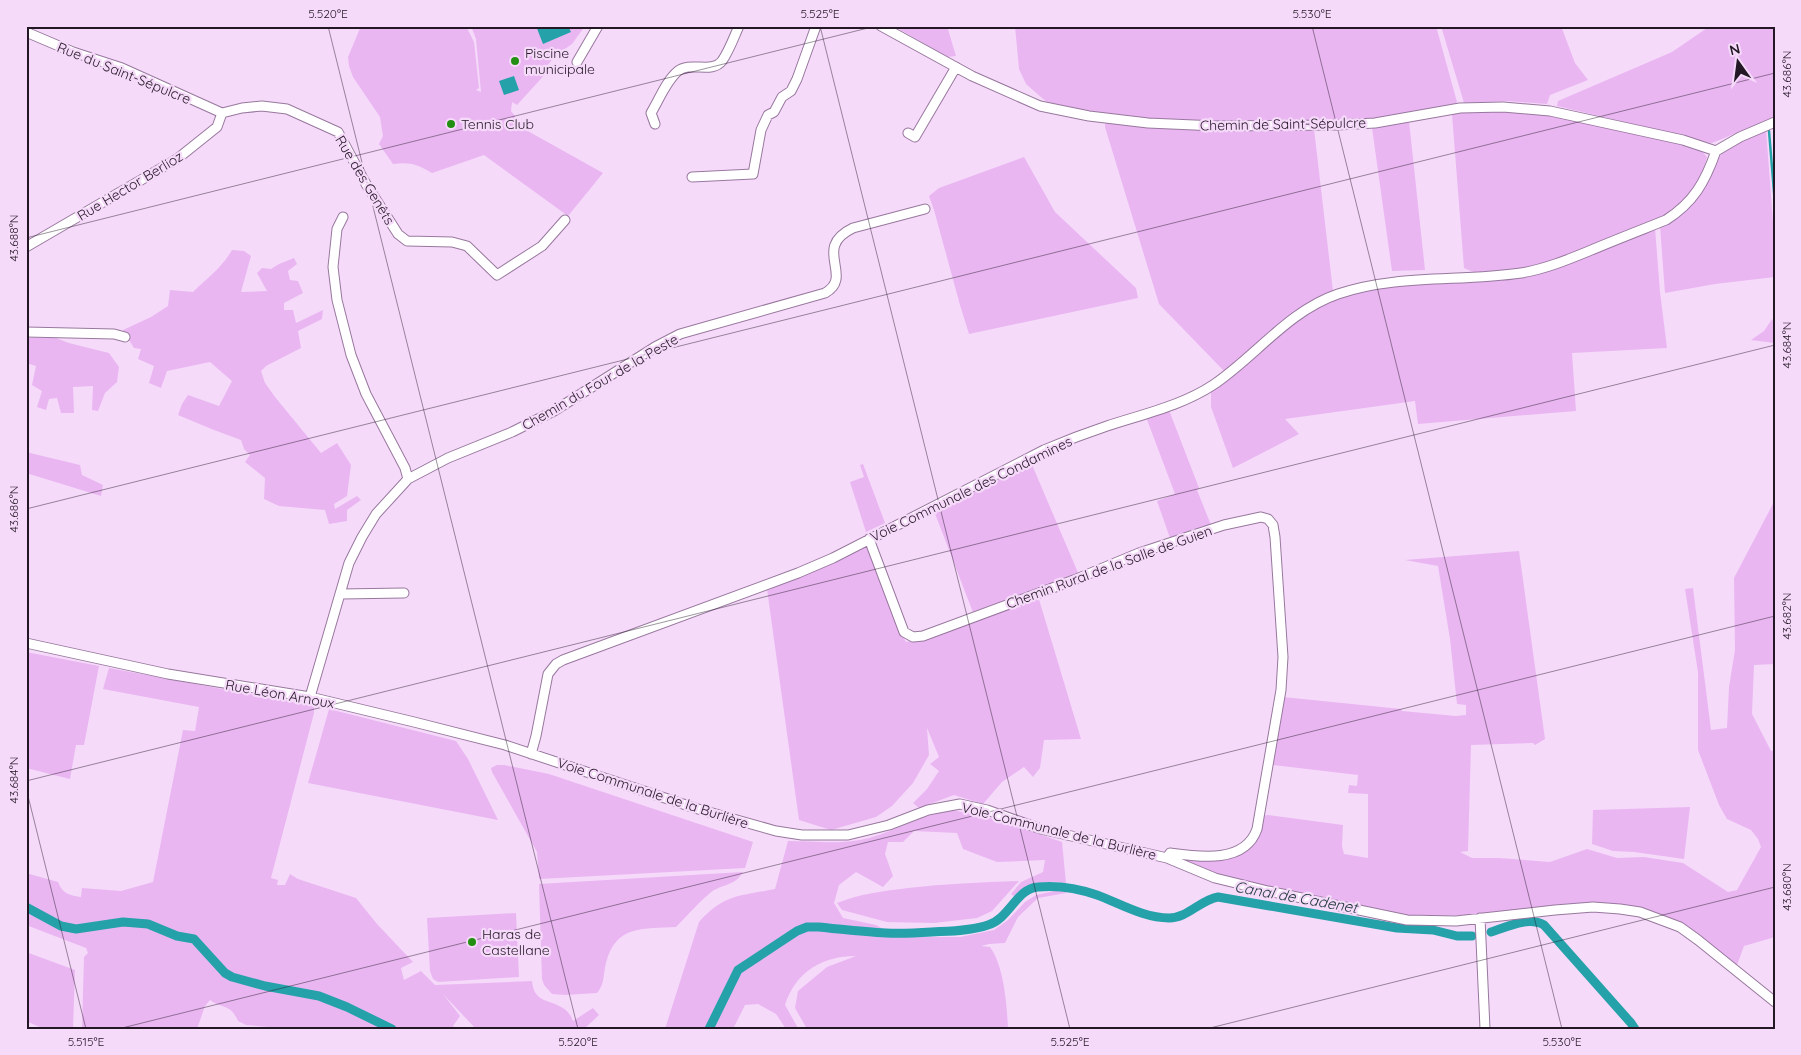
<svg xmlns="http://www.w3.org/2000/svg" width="1801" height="1055" font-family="Quicksand,sans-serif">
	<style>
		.green { fill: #e9b6f2 }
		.water { fill: #25a1a9 }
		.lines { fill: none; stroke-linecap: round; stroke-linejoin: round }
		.stream { stroke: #25a1a9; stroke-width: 2.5 }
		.canal { stroke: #25a1a9; stroke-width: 9 }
		.minor-casing { stroke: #98789e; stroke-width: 11 }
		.minor { stroke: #fff; stroke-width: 9 }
		.ticks { fill: none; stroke: #231725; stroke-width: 1; stroke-opacity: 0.45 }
		.poi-dot { fill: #238f12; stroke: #f6dafa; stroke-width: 2 }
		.labels { text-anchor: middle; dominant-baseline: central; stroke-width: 4.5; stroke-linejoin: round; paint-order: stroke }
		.poi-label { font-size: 14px; fill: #231725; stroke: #f6dafa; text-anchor: start }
		.street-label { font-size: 14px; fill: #231725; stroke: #f6dafa }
		.water-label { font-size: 15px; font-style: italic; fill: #1c3537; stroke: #f6dafa }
		.neatline { fill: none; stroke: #231725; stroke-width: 2 }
		.ticks-label { font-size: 12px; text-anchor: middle; fill: #231725 }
	</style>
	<rect width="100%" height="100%" fill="#f6dafa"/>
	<path class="green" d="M361,26H466L474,42L479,88L476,90L481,92L476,39L471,26H585L572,44L555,56L547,66L549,70L517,105L512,102L511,111L526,130L603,173L568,216L484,155L432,173C416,164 411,162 393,164L379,144L383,136L380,117L353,77L349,66L348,57Z
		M894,26H947L956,56L947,57Z
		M1015,26H1436L1457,102L1453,106L1372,120L1333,122H1194L1107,115L1049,104L1026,84L1019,69Z
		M1441,26H1561L1575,63L1588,80L1550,95L1547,104L1508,101L1464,103Z
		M1710,26H1775V117L1712,143L1694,142L1675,134L1557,106L1558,101L1672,52Z
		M1482,111H1516L1549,115L1683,144L1701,150L1707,157L1704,168L1692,192L1671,213L1547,263L1527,268L1478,274L1464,268L1452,114Z
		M1409,121L1425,270L1392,271L1372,128Z
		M1105,122L1314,129L1333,291L1310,303L1224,371L1159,304L1105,127Z
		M1766,129L1775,249V277L1715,284L1665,293L1660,226L1679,216L1692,205L1722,153L1737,141Z
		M1024,157L1055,212L1136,288L1138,298L969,334L960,305L934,210L929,196L939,188Z
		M1655,228L1660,292L1667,348L1572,353L1576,411L1418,424L1415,401L1285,419L1299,434L1233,468L1211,407V392L1286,330L1321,306L1358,291L1391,284L1525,277L1560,267Z
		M232,250L244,251L251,256L241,292L267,291L257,273L262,268L271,269L279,264L294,258L297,264L288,271L290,280L298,281L303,293L284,303V310H293L296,323L323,310L322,319L298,331L301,348L266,366L261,371L265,383L275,397L321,453L337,443L351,465L347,496L334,504L335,509L357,496L361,500L347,510V521L329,524L325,510L279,506L264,499L265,478L245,462L250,455L244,449L241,440L214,430L178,415L182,404L188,395L219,406L232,381L210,362L167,371L161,388L149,383L154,366L138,359L141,349L134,348L123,330L151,317L168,306L170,290L193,292C208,277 221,269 232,250Z
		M1772,319L1775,325V343L1751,340L1764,331Z
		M26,338H56L69,343L109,353L119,367L117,382L105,393L98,411L92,410L93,386L73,387L74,413H61L57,398L49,399L46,410L37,407L42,391L32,385L36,366L26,363Z
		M1169,410L1199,488L1197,490L1211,525L1170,538L1157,501L1175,494L1146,417Z
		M26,452L80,465L82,475L103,485L101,496L26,473Z
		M1030,460L1079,575L974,615L934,511Z
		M863,464L885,523L866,532L850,482L864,477L860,465Z
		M1775,500V664L1754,665L1752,714L1771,751L1775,750V937L1744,946L1737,965L1693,930L1665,916L1641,907L1596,903L1562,904L1476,915L1408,916L1254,884L1218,875L1179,859L1180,857C1198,861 1235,861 1249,849C1254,844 1259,824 1262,816L1268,815L1343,825L1342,846L1344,854L1368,858V794L1348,793L1349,785L1357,786L1358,775L1273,765L1283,697L1401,709L1402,711L1456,716L1466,715V705L1457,704L1450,639L1438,566L1405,560L1519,551L1545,739L1535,745L1533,743L1471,745L1468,851L1460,852L1472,858H1499L1550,862L1587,849L1617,858L1644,857L1683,863L1728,892L1737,890L1761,847L1758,839L1751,830L1727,819L1719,805L1698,750V672L1685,589L1693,588L1711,730L1727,728L1729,687L1735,650L1734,578Z
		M864,545L869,548L900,632L906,642L924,638L1038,596L1081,739L1044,740L1040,768L1033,777L1024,767L1002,782L983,804L954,795L919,808L913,803L927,789L939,771L930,764L939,757L927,728L929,755L913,783L892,806L876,817L831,830L799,820L767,589Z
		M26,652L99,666L84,745H76L70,779L26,768Z
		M109,668L314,706V713L271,878L278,880L277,885H285L290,874L298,879L356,898L377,924L413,962L401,968L404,980L421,971L435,985L532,981C534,1003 549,999 563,1008C568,1011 571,1016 573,1021L593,1008L599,1015L584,1029H476L443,994L460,1016L453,1026L455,1029H293L246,1025L238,1021C231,1004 223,1009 210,1000L205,1006L197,1029L82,1028L84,957L88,953L86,948L26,925V873L58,882C63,894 69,895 81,897L82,888L121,891L153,882L183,730L195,731L199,707L103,689Z
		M329,709L456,741L468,759L498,820L308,783Z
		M497,765H504L549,774L753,842L745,868L539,879L537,852L492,772L491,768Z
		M1690,807L1684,859L1634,852L1613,851L1592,844L1593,810Z
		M953,810L1003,821L1062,842L1066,883C1046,879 1030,884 1015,897L1011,894L1021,882L1043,872L1045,860L997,862L963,849L957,833L914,831L903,842H888L885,854L893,876L883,887L856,872L839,885L834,903L843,918L876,925L897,937H960L994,930L1008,920L1025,902L1036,895L1064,889L1066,893L1038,898L1018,917L1005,943L989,944L981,946L990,947C1004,966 1007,1005 1008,1029H807L795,1008L798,991L827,967L856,956C823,956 796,971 785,1005L798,1028L786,1029L776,1014L758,1004L745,1005L733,1029H665L699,922C724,894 741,896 775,889L788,841C815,841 844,845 869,838C898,830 923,814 953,810Z
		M743,872C734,887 723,883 710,893C698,903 687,916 676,927C644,929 616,924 606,963C603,974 605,984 597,993L565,995L552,994L544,985L542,979L539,884Z
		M1019,881L992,911L977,918L934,923L887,922L842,910L837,903C859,894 884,891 908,888C945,884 981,882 1019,881Z
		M516,913L519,977L438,982L433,979L430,971L427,918Z
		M26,952L75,970L73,1029H44L26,1021Z"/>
	<path class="water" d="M568,26L571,32L543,44L536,26Z
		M514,76L519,90L504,95L499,81Z"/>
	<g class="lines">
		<path class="stream" d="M1769,131L1775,204"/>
		<path class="canal" d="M26,907L61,926L76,929L123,922L148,924L177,936L194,939L225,973L232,977L265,986L319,996L347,1007L392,1029
			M1491,932C1507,927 1528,916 1544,925L1631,1023L1635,1029
			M709,1029L738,970L797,931L807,927H818C840,929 863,932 886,933C901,934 917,933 932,932C950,931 970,931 988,925C1009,919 1017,888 1038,887C1059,885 1077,888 1097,895C1121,904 1144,918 1169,918C1188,918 1200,900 1218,897L1397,928L1433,930L1457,936H1472"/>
		<defs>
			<path id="minor" d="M881,26L972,76L1040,106L1089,116L1148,123L1217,126L1337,125L1375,123L1460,108L1503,107L1550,111L1683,140L1716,151
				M26,32L73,52L122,68L222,113
				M577,62L598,26
				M222,113L242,108L262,106L287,109L338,132L366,184L398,234L407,241L452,242L467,246L497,275L542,246L565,220
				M655,124L651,113C659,100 666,81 678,71C690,61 712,74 722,61C729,51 734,37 739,26
				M908,133L915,137L956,67
				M1716,151L1740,137L1775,122
				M692,177L753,174L761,130L768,115L774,112L782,97L791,91L797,79L816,26
				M343,217L337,229L333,267L337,300L351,355L366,394L405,468L408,479
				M26,247L177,159L217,127L222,113
				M26,332L114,334L125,337
				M869,539L904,632L913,637L923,636L1074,580L1139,553L1224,525L1261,517L1268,519L1273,525L1275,537L1283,657L1281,690L1257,829C1245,864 1199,857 1170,853L1167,858
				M341,594L404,593
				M26,643L168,674L310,697L414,722L505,745L698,809L776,831L802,835H848L889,825L928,810L960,804L987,810L1041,829L1167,858L1215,878L1268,891L1407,920L1456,921L1555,910L1593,907L1620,909L1640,912L1680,927L1698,940L1775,1002
				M310,697L349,563L362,537L376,514L408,479L448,458L512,432L554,411L655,347L680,334L825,293C855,276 811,248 853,228L925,209
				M531,754L536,736L548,674L556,664L563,660L798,573L833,558L1044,450C1065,441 1086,433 1107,426C1143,414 1181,406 1213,385C1255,357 1288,311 1338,294C1397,274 1460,282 1521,273C1545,269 1567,260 1589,251C1615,240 1641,230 1666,220C1694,202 1705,182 1716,151
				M1480,918L1485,1029"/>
		</defs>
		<use href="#minor" class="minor-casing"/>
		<use href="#minor" class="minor"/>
	</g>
	<path class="ticks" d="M328,26L578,1029M820,26L1070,1029M1312,26L1562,1029M26,238L876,26M26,509L1775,73M26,781L1775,345M26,788L86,1029M118,1029L1775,616M1206,1029L1775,887"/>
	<g class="poi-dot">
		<circle cx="515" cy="61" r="5"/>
		<circle cx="451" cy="124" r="5"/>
		<circle cx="472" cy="942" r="5"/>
	</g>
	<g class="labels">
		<g class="poi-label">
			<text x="525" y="53">Piscine<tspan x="525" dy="16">municipale</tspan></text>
			<text x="461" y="124">Tennis Club</text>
			<text x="482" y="934">Haras de<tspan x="482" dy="16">Castellane</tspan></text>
		</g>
		<g class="street-label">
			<text transform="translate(124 73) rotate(22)">Rue du Saint-Sépulcre</text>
			<text transform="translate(1283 124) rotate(-1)">Chemin de Saint-Sépulcre</text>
			<text transform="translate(365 180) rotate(59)">Rue des Genêts</text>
			<text transform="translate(130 186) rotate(-31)">Rue Hector Berlioz</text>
			<text transform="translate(600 382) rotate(-30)">Chemin du Four de la Peste</text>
			<text transform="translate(971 489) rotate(-26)">Voie Communale des Condamines</text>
			<text transform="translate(1109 567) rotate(-20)">Chemin Rural de la Salle de Guien</text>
			<text transform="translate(280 694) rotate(10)">Rue Léon Arnoux</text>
			<text transform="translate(653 793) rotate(18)">Voie Communale de la Burlière</text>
			<text transform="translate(1059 831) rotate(14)">Voie Communale de la Burlière</text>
		</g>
		<g class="water-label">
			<text transform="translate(1296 897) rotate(10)">Canal de Cadenet</text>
		</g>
	</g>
	<rect width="1801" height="1055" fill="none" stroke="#f6dafa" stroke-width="55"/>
	<g transform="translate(1738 62) rotate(346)" stroke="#f6dafa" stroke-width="4" paint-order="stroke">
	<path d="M0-4L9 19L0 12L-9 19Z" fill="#231725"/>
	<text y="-8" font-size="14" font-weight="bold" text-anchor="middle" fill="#231725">N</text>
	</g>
	<rect x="28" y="28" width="1746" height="1000" class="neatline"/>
	<g class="ticks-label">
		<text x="328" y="18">5.520°E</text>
		<text x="820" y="18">5.525°E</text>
		<text x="1312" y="18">5.530°E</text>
		<text transform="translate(1787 74) rotate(-90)" y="4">43.686°N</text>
		<text transform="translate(14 238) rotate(-90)" y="4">43.688°N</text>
		<text transform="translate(1787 345) rotate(-90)" y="4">43.684°N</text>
		<text transform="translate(14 509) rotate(-90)" y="4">43.686°N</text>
		<text transform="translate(1787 616) rotate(-90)" y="4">43.682°N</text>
		<text transform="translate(14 780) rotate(-90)" y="4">43.684°N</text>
		<text transform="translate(1787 887) rotate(-90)" y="4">43.680°N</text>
		<text x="86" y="1046">5.515°E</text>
		<text x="578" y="1046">5.520°E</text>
		<text x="1070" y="1046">5.525°E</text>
		<text x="1562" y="1046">5.530°E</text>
	</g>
</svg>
